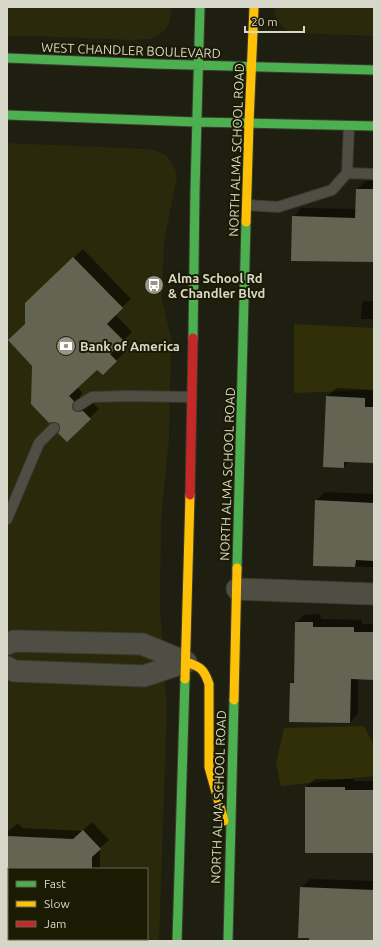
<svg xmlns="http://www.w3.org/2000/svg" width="381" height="948" font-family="Ubuntu,sans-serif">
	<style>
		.built { fill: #2a290b; fill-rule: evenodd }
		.green { fill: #312f07 }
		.shadow { fill: #0007 }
		.building { fill: #646453 }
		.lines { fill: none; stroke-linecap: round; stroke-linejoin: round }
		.lane-casing { stroke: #3b3b2f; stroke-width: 12 }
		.street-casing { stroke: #3b3b2f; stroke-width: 23 }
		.fast-casing { stroke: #3b3b2f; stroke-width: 11 }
		.slow-casing { stroke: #3b3b2f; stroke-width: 11 }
		.jam-casing { stroke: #3b3b2f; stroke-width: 11 }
		.lane { stroke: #4e4e45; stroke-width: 10 }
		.street { stroke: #4e4e45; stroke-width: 21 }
		.fast { stroke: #4caf50; stroke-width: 9 }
		.slow { stroke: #ffc107; stroke-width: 9 }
		.jam { stroke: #c62828; stroke-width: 9 }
		.labels { text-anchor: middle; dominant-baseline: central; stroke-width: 4; stroke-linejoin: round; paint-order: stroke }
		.street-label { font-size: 13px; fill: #d6d7c8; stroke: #1b1a03 }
		.poi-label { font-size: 13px; font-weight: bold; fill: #d6d7c8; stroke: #1b1a03; text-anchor: start }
	</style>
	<rect width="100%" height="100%" fill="#1e1e11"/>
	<path class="built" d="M7,7H172L169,23L163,32L151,39L132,40L32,36H7Z
		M274,7H374V36L296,33L288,31L282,26L276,17Z
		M7,143L147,149L160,152L167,156L175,169L177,177L164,242L162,300L171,338L169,439L161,520L160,610L167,708L159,941H7ZM9,869H147V939H9Z"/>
	<path class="green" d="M294,324L374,328V390L294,393Z
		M364,726L374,745V776L281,786L276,764L284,728Z"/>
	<path class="shadow" d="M366,181H374V262L293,217L301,208L357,209V189Z
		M83,249L131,299L115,314L132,332L118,345L125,352L103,374L97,368L77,387L82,392L80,397L81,401L92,402L99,409L67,440L33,365L26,324L35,295Z
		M364,301H374V319H361L362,303Z
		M336,388L374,390V462L349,461L343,467L327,397Z
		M325,492L374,494V567L314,565L316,501Z
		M320,614L321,619L362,620V624H374V679H358V714L350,722L291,683L295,679L296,622L304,615Z
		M315,779H354V781H374V853L306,787Z
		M92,822L109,840L100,848V869H9V896H7V832L18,823L22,828L82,831Z
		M310,879L374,881V941H310L301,888Z
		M34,939H102V941H33Z"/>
	<path class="building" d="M356,189H374V262L291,261L292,216L355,218Z
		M73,257L123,308L107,324L124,341L110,354L117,361L103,375L97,370L69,396L74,401L72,406L73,410L78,412L83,411L91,419L67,442L58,433L60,429L59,424L55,422H52L49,423L31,404L32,366L8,340L25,324V303Z
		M326,396L365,398V407H374V463L344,462V468L323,467Z
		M315,500L374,503V561L356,560L355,567L313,566Z
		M295,622H313V627H354V632H374V680L351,679L350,723L289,722L290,683H294Z
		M305,787H345V790H374V853H305Z
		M83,830L101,849L92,857V869H7V836L73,839Z
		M300,887L374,890V941H309V938H298Z"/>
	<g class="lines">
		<defs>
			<path id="lane" d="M347,173L374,174
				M247,205L278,207L332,190L347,173L349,126
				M78,406L92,397L127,396L191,397
				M7,519L39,443L54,428
				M7,929L9,928"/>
			<path id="street" d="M237,589L374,594
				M7,644L14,641L142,644L186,662
				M7,667L14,671L144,676L186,662"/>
			<path id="fast" d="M7,58L156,64L374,70
				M7,115L196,122L374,126
				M193,338L195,190L200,7
				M237,568L246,222
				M177,941L185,679
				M228,941L234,700"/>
			<path id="slow" d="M246,222L249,123L254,7
				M186,662C201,667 204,669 209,684V767L224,821
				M185,679L190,495
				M234,700L237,568"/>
			<path id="jam" d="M190,495L193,338"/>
		</defs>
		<use href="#lane" class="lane-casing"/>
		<use href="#street" class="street-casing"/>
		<use href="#fast" class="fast-casing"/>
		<use href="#slow" class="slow-casing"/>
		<use href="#jam" class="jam-casing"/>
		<use href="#lane" class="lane"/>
		<use href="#street" class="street"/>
		<use href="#fast" class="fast"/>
		<use href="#slow" class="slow"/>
		<use href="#jam" class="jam"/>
	</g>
	<defs>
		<symbol id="bus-disc" viewBox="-11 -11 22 22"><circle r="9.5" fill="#969688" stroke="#1b1a03"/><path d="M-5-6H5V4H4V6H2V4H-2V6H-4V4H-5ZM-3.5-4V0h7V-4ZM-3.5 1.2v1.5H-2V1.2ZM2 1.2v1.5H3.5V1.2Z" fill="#fff"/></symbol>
		<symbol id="bank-disc" viewBox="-11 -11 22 22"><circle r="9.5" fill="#969688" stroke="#1b1a03"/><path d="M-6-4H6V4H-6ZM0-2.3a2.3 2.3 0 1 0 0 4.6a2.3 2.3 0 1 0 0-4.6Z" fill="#fff"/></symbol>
	</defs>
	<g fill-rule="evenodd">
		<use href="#bus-disc" x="143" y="274" width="22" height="22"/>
		<use href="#bank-disc" x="55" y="335" width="22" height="22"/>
	</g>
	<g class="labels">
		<g class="street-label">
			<text transform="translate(131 50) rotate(2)">WEST CHANDLER BOULEVARD</text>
			<text transform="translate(236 150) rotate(-88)">NORTH ALMA SCHOOL ROAD</text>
			<text transform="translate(227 474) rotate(-88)">NORTH ALMA SCHOOL ROAD</text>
			<text transform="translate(218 797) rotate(-88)">NORTH ALMA SCHOOL ROAD</text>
		</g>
		<g class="poi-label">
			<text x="168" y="278">Alma School Rd<tspan x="168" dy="15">&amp; Chandler Blvd</tspan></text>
			<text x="80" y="346">Bank of America</text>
		</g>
	</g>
	<rect width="381" height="948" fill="none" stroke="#d6d7c8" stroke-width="16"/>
	<rect x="8" y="868" width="140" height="72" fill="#1b1a03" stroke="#666652"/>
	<rect x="16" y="881" width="20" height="6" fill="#4caf50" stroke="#666652"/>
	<text x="44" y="888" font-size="12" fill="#d6d7c8">Fast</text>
	<rect x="16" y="901" width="20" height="6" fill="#ffc107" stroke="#666652"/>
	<text x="44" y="908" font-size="12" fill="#d6d7c8">Slow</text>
	<rect x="16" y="921" width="20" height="6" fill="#c62828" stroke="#666652"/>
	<text x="44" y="928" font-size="12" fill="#d6d7c8">Jam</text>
	<path d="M245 26v6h59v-6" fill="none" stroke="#d6d7c8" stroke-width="2"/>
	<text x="251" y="26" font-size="12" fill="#d6d7c8" stroke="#1b1a03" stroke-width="3" paint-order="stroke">20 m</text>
</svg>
